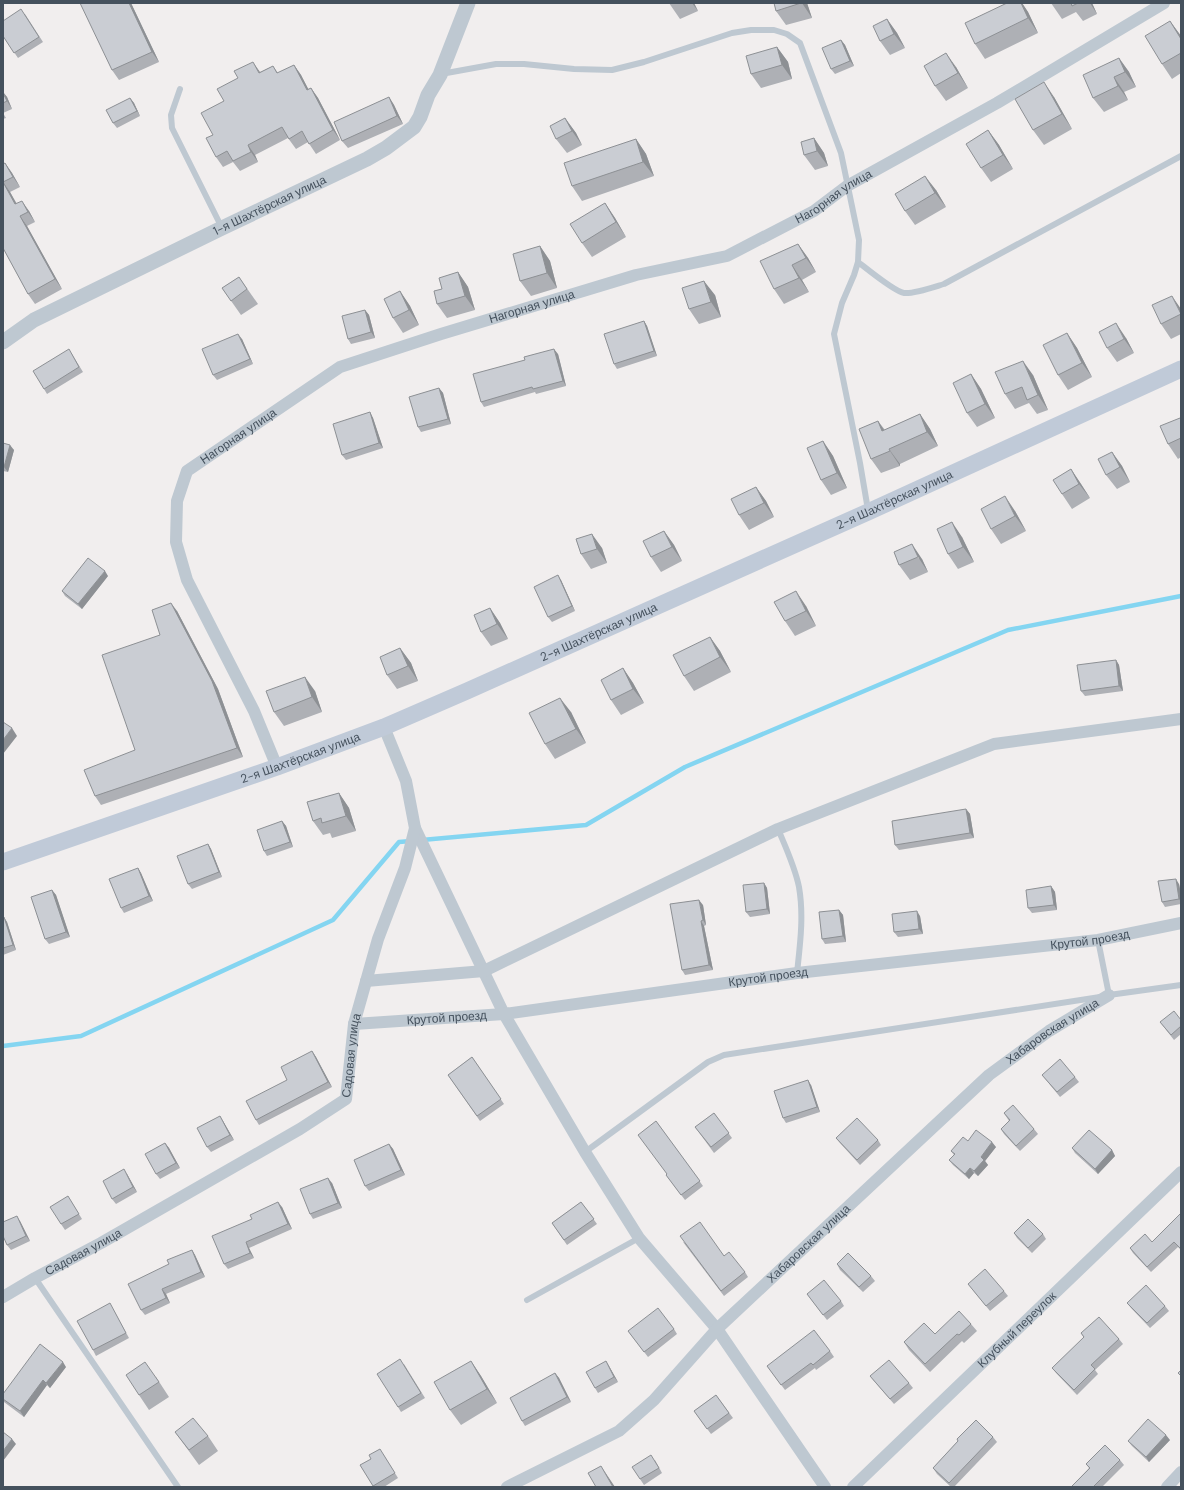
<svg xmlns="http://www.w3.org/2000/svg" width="1184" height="1490" font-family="'DM Sans',sans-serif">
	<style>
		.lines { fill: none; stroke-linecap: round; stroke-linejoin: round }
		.stream { stroke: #84d5f1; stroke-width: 4.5 }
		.service { stroke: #bec8d1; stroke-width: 6 }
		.minor { stroke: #bec8d1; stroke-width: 12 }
		.tertiary { stroke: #bec8d1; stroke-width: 15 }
		.secondary { stroke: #c0cad8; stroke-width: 17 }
		.wall { fill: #aeb0b5 }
		.shaded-wall { fill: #8d9094 }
		.building { fill: #cacdd3; stroke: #8d9094 }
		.labels { text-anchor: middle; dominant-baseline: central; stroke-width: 3.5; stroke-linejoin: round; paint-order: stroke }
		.street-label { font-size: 12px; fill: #45515d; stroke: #fff }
	</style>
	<rect width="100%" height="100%" fill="#f1eeee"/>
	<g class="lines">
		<path class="stream" d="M422,840L586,825L685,767L1008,630L1181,596
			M3,1046L81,1036L333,920L399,842L411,841"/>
		<path class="service" d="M441,74L496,64H524L574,69L612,70L644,62L732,33L751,30H774L787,34L800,43L841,153L859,240L858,262L854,275L842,303L834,334L860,463L868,510
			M180,89L171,115L172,128L222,228
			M858,262C867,269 895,292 904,293C914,294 934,287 944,284L1181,156
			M778,829C786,848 795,867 799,887C804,916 800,945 797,973
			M1098,940L1109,995
			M1109,995L1181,985
			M585,1152L708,1062L724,1055L1100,997
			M35,1278L178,1487
			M527,1300L639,1238"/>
		<g class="minor">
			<path id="s1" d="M277,767L254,711L187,580L176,542L177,501L187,471L340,367L441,334L636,275L727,256L814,211L847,186L997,103L1164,3"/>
			<path d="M415,828L504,1014L585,1152L639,1238L717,1329L825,1487"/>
			<path d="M366,981L484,971L778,829L994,744L1181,719"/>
			<path id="s2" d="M354,1024L504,1014L797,973L1098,940L1181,923"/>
			<path id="s3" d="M3,1297L35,1278L101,1243L300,1129L346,1099L354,1024L378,939L405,868L415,828L406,781L384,727"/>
			<path id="s4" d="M507,1487L619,1431L654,1400L717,1329L989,1075L1049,1031L1109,995"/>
			<path id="s5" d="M853,1487L1181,1172"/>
			<path d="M1167,1487L1181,1472"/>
		</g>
		<path class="tertiary" id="s6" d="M3,342L34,320L222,228L367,159L386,148L414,127L420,117L428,95L440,75L468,3"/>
		<path class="secondary" id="s7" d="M3,862L277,767L384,727L467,691L868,512L1181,369"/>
	</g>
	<path class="wall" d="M131,3L159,62L119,80L112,70Z
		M669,3H694L698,11L680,19Z
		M774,3H807L812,18L786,25L776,11Z
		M1007,3H1022L1028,12L1038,33L985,59L975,44Z
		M1051,3H1092L1097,14L1083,21L1076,12L1062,19Z
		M25,14L43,42L18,58L3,36Z
		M887,19L897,33L905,48L890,55L880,41Z
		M1170,21L1181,36V73L1172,79L1162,64Z
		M841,40L845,45L854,66L835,74L831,69Z
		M777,47L788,62L792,79L761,88L751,74Z
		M1119,58L1129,72L1136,87L1124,92L1128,100L1104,112L1093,98Z
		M294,65L301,75L308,89L311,88L318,98L340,140L316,154L308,142L296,149L288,138L255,155L258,162L240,171L233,162L223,167L216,157L213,135L224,101L260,72L273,66L278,73Z
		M956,67L968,88L946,101L935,86Z
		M3,92L7,97L12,109L3,113L6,118L3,119Z
		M389,97L394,105L403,124L348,148L342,141Z
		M1054,97L1072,129L1044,145L1033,130Z
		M130,98L134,103L140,116L117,128L113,123Z
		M565,118L576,133L582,145L567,153L556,139Z
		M988,130L999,145L1013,169L991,182L981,168Z
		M814,138L824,153L828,166L815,170L804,155Z
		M636,139L646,154L654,176L582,201L572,186Z
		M5,163L12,173L20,187L10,192L17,204L29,211L35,222L27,226L62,289L35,304L28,294L3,248V164Z
		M936,190L946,207L915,225L905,211Z
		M605,203L615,218L626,237L592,257L582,243Z
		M798,244L808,258L816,272L802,280L809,292L784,304L774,289Z
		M540,246L550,261L557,288L531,296L520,281Z
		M458,272L468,287L475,310L447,318L437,304Z
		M239,277L258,304L241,315L222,288Z
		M400,291L410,306L419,325L403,333L393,318Z
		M715,295L721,317L699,324L689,309Z
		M1181,309V334L1171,339L1161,324Z
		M365,310L369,315L375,338L351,344L348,339Z
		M644,321L647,326L657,356L617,369L614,364Z
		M1067,333L1077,348L1092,377L1068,390L1058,375Z
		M1126,338L1134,353L1117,362L1107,348Z
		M242,339L253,364L217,380L213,375Z
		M72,354L83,372L47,394L44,389Z
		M558,354L566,386L536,394L535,392L484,407L481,402Z
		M971,374L981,389L995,418L977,427L967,413Z
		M1033,375L1048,410L1037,414L1029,403L1015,409L1005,394Z
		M439,388L443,393L451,424L421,432L418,427Z
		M370,412L373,418L383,448L346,460L342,455Z
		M920,414L930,429L938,446L900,464V466L881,473L871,459L878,421L885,430Z
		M1180,418L1181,419V457L1178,459L1168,444Z
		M823,441L833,456L847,488L831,495L821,480Z
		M3,443L14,450L8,472L3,471Z
		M1112,452L1122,466L1130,482L1117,489L1106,475Z
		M1071,469L1081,484L1090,498L1072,509L1062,494Z
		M756,487L766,501L774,517L749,530L739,515Z
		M1015,511L1026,531L1001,544L991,529Z
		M664,531L674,545L682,561L661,572L651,557Z
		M962,537L974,562L958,569L948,554Z
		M576,539L602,548L607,563L591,569L581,554Z
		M894,552L922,559L928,572L910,580L899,565Z
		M108,576L82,609L65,596L62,591Z
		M561,580L575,611L552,622L548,617Z
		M806,606L816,626L795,636L785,621Z
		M490,608L500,623L508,639L491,646L481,632Z
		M177,611L218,689L243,757L101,805L95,796L135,750L160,635Z
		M710,637L720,651L731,672L694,691L684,676Z
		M400,648L411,663L418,681L397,689L387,675Z
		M1116,660L1119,665L1123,691L1085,696L1081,691Z
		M623,668L633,683L644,703L621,715L611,700Z
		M315,691L322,712L284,726L274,712Z
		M571,712L586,743L555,759L545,744Z
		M339,793L349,808L356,831L332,838L330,833L323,835L313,821Z
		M966,809L970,814L974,838L899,850L895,845Z
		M282,821L286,826L293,847L267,856L264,851Z
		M208,844L211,849L222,877L192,889L188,884Z
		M138,868L141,873L153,901L124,913L121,908Z
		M764,883L767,888L770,914L750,917L746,912Z
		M1179,884L1181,894V904L1165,907L1162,902Z
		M1051,886L1055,892L1057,910L1032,913L1028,908Z
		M52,890L56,895L70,937L49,944L45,939Z
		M703,905L706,925L704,926L713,970L685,975L682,970Z
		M839,910L843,915L846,942L825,944L822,939Z
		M920,916L923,934L898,937L894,932Z
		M3,917L7,922L16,950L3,955Z
		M1181,1020V1034L1174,1040L1160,1022Z
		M312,1051L316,1057L332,1087L259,1125L256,1120L287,1080Z
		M472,1057L504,1104L480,1121L448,1075Z
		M1042,1075L1075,1077L1079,1082L1060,1097Z
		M811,1085L820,1112L786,1123L783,1118Z
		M714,1113L732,1138L714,1153L695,1127Z
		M1004,1113L1034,1129L1038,1134L1020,1151L1004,1134L1001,1129L1009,1121Z
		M220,1116L223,1121L234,1140L211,1152L207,1147Z
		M656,1121L703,1186L685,1200L666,1175L667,1174Z
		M836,1138L878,1140L881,1145L860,1165L840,1143Z
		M968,1141L996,1147L985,1161L988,1165L978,1176L974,1173L969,1179L953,1165L949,1160L954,1155L951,1151Z
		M165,1143L169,1148L180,1168L160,1179L156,1174Z
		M389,1144L393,1149L405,1175L369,1191L365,1186Z
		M1072,1148L1112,1150L1115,1156L1098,1174L1075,1153Z
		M127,1174L137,1192L116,1204L112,1199Z
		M332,1183L342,1208L313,1219L310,1214Z
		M71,1201L82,1219L65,1230L61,1224Z
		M581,1202L597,1224L567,1245L552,1223Z
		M282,1207L292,1229L249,1248L254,1258L228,1269L224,1264Z
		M1181,1213V1250L1178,1247L1151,1272L1133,1253L1130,1248L1152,1242Z
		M20,1221L30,1241L11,1250L7,1245Z
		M1014,1233L1043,1234L1046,1239L1032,1253L1017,1238Z
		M683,1242L724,1256L745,1272L748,1277L724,1296Z
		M192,1250L195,1255L205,1277L166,1294L170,1303L145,1315L141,1310L169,1264Z
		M837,1264L871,1276L875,1281L863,1292L840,1270Z
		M968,1284L1004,1291L1008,1296L990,1311Z
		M807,1294L841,1301L844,1306L827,1320Z
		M1127,1303L1165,1306L1169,1311L1150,1328L1131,1308Z
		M113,1309L129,1338L96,1356L93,1350Z
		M971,1324L977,1331L964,1343L962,1341L930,1372L909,1350L904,1342Z
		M674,1329L677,1334L648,1357L628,1331Z
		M1081,1333L1119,1339L1123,1344L1095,1370L1098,1374L1077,1395L1056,1373L1052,1368L1084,1338Z
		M830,1351L834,1357L816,1370L815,1368L785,1390L767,1366Z
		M471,1361L481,1376L497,1403L461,1425L450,1410Z
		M606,1361L618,1382L598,1393L595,1388Z
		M404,1364L425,1398L401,1412L398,1407Z
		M66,1367L50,1388L47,1385L24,1417L4,1402L3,1401V1394Z
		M555,1373L559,1378L571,1402L525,1426L522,1421Z
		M870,1376L909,1383L913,1388L894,1404L874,1381Z
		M156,1377L169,1397L149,1410L139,1395Z
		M716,1395L733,1418L711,1434L694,1411Z
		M175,1432L208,1436L218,1451L199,1465Z
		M993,1437L997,1442L954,1487H951L937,1474L933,1468L958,1441L957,1439Z
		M1170,1440L1149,1462L1132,1446L1128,1441Z
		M383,1454L398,1478L384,1487H374L360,1465Z
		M655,1460L662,1473L644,1485L640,1479Z
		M1120,1460L1124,1465L1102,1487H1071L1089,1468L1086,1464Z"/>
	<path class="shaded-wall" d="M129,3H131L159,62L152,52Z
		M692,3H694L698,11Z
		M802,3H807L812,18Z
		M1021,3H1022L1028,12L1038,33L1028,18Z
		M1090,3H1092L1097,14Z
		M887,19L897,33L905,48L894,34Z
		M1170,21L1181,36V39Z
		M841,40L845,45L854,66L850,61Z
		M777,47L788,62L792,79L782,65Z
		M946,53L956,67L968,88L958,73Z
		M1119,58L1129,72L1136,87L1125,72Z
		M253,62L260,72L266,83L259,73Z
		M294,65L301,75L314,100L307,90Z
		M1114,77L1124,92L1128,100L1118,86Z
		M1044,82L1054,97L1072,129L1062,114Z
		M311,88L318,98L340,140L333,130Z
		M3,92L7,97L12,109L7,101Z
		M389,97L394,105L403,124L397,116Z
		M130,98L134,103L140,116L137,111Z
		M565,118L576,133L582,145L572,131Z
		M988,130L999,145L1013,169L1003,155Z
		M814,138L824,153L828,166L817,151Z
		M636,139L646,154L654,176L643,162Z
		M248,145L255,155L258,162L251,152Z
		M5,163L12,173L20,187L13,177Z
		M925,176L936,190L946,207L935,193Z
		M3,182L10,192L22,214L15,204Z
		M22,201L29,211L35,222L28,212Z
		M605,203L615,218L626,237L616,222Z
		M20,216L27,226L62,289L55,279Z
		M798,244L808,258L816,272L806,258Z
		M540,246L550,261L557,288L547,273Z
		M792,265L802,280L809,292L799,278Z
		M458,272L468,287L475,310L465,296Z
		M704,281L715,295L721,317L711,302Z
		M400,291L410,306L419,325L409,310Z
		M1172,296L1181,309V314Z
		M365,310L369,315L375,338L371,332Z
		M644,321L647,326L657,356L654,351Z
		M1116,323L1126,338L1134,353L1124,339Z
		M1067,333L1077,348L1092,377L1082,363Z
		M238,334L242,339L253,364L250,359Z
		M554,349L558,354L566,386L563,381Z
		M1023,361L1033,375L1048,410L1038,395Z
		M971,374L981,389L995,418L985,404Z
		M439,388L443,393L451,424L448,419Z
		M370,412L373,418L383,448L379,443Z
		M920,414L930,429L938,446L927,432Z
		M878,421L888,436L882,431Z
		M823,441L833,456L847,488L837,473Z
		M10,445L14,450L8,472L4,467Z
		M889,449L900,464V466L890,451Z
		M1112,452L1122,466L1130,482L1120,467Z
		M1071,469L1081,484L1090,498L1079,484Z
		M756,487L766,501L774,517L764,503Z
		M1005,496L1015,511L1026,531L1015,516Z
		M952,522L962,537L974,562L963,547Z
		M664,531L674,545L682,561L672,547Z
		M592,534L602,548L607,563L597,549Z
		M912,544L922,559L928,572L918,557Z
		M105,571L108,576L82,609L78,604Z
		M558,575L561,580L575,611L572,606Z
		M796,591L806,606L816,626L806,611Z
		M171,603L177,611L218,689L243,757L237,748Z
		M490,608L500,623L508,639L497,624Z
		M710,637L720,651L731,672L720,657Z
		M400,648L411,663L418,681L408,666Z
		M1116,660L1119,665L1123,691L1119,686Z
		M623,668L633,683L644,703L633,689Z
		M305,677L315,691L322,712L312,697Z
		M560,698L571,712L586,743L576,729Z
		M12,728L17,736L3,754V740Z
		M339,793L349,808L356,831L346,816Z
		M966,809L970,814L974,838L970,833Z
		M282,821L286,826L293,847L290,842Z
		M208,844L211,849L222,877L219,872Z
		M138,868L141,873L153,901L149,896Z
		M1176,879L1179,884L1181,894V902L1179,899Z
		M764,883L767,888L770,914L767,909Z
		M1051,886L1055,892L1057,910L1054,905Z
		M52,890L56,895L70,937L66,932Z
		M699,900L703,905L706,925L703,920Z
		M839,910L843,915L846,942L843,936Z
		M917,911L920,916L923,934L919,929Z
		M4,917L7,922L16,950L13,945Z
		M701,921L704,926L713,970L709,965Z
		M312,1051L316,1057L332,1087L328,1082Z
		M808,1080L811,1085L820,1112L817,1107Z
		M220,1116L223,1121L234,1140L230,1135Z
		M992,1142L996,1147L985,1161L988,1165L978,1176L974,1171L981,1157Z
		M165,1143L169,1148L180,1168L176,1163Z
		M389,1144L393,1149L405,1175L401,1170Z
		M1112,1150L1115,1156L1098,1174L1095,1169Z
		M970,1168L974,1173L969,1179L965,1174Z
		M124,1169L127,1174L137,1192L133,1187Z
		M328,1178L332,1183L342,1208L338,1203Z
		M278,1202L282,1207L292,1229L288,1224Z
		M17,1216L20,1221L30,1241L26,1236Z
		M246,1242L254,1258L250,1253Z
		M192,1250L195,1255L205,1277L201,1272Z
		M162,1289L166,1294L170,1303L166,1298Z
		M471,1361L481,1376L497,1403L487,1389Z
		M606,1361L609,1366L618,1382L614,1377Z
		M63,1362L66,1367L50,1388L46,1383Z
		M555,1373L559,1378L571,1402L567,1397Z
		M43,1380L47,1385L24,1417L20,1411Z
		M1166,1435L1170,1440L1149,1462L1146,1457Z
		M12,1439L16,1444L3,1461V1451Z
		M601,1466L615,1487H613Z"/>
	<path class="building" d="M80,3H129L152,52L112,70Z
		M774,3H801L776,11Z
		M1007,3H1021L1028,18L975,44L965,23Z
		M1071,3H1078L1072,6Z
		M21,9L39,37L14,53L3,36V21Z
		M887,19L894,34L880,41L873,26Z
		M1170,21L1181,39V53L1162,64L1145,36Z
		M841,40L850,61L831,69L822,48Z
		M777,47L782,65L751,74L746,56Z
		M946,53L958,73L935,86L924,66Z
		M1119,58L1125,72L1114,77L1118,86L1093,98L1083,75Z
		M253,62L259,73L273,66L277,73L294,65L307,90L311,88L333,130L309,144L302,131L289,139L282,127L248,145L251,152L233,161L227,151L216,157L206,138L213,135L201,113L224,101L217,89L238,78L234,71Z
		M1044,82L1062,114L1033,130L1015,99Z
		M3,93L7,101L3,103Z
		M389,97L397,116L342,141L334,122Z
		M130,98L137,111L113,123L106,110Z
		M565,118L572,131L556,139L550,126Z
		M988,130L1003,155L981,168L966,144Z
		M814,138L817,151L804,155L801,142Z
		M636,139L643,162L572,186L564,163Z
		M5,163L13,177L3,182L15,204L22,201L28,212L20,216L55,279L28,294L3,248V164Z
		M925,176L935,193L905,211L895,194Z
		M605,203L616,222L582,243L570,224Z
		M798,244L806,258L792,265L799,278L774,289L760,261Z
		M540,246L547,273L520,281L513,254Z
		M458,272L465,296L437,304L434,291L442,289L439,278Z
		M239,277L247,289L231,301L222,288Z
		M704,281L711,302L689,309L682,288Z
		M400,291L409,310L393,318L384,299Z
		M1172,296L1181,314L1161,324L1152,305Z
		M365,310L371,332L348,339L342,316Z
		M644,321L654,351L614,364L604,334Z
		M1116,323L1124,339L1107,348L1099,332Z
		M1067,333L1082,363L1058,375L1043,345Z
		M238,334L250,359L213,375L202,349Z
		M69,349L79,367L44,389L33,371Z
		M554,349L563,381L533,389L532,387L481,402L473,374L525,360L524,357Z
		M1023,361L1038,395L1027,400L1022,387L1005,394L995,372Z
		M971,374L985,404L967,413L953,383Z
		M439,388L448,419L418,427L409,397Z
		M370,412L379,443L342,455L333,424Z
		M920,414L927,432L889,449L890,451L871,459L859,429L878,421L882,431Z
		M1180,418L1181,420V438L1168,444L1160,426Z
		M823,441L837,473L821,480L807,448Z
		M3,443L10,445L4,467H3Z
		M1112,452L1120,467L1106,475L1098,459Z
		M1071,469L1079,484L1062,494L1053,480Z
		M756,487L764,503L739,515L731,499Z
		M1005,496L1015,516L991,529L981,509Z
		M952,522L963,547L948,554L937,529Z
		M664,531L672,547L651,557L643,541Z
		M592,534L597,549L581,554L576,539Z
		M912,544L918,557L899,565L894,552Z
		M88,558L105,571L78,604L62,591Z
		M558,575L572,606L548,617L534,587Z
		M796,591L806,611L785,621L774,602Z
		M171,603L212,681L237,748L95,796L84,770L135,750L102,655L160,635L152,610Z
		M490,608L497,624L481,632L474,615Z
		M710,637L720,657L684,676L673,655Z
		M400,648L408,666L387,675L380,657Z
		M1116,660L1119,686L1081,691L1077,665Z
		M623,668L633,689L611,700L601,680Z
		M305,677L312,697L274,712L266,691Z
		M560,698L576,729L545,744L529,713Z
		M3,722L12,728L3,740Z
		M339,793L346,816L322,823L321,818L313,821L307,802Z
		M966,809L970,833L895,845L892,821Z
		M282,821L290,842L264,851L257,830Z
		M208,844L219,872L188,884L177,856Z
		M138,868L149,896L121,908L109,879Z
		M1176,879L1179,899L1162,902L1158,881Z
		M764,883L767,909L746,912L743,885Z
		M1051,886L1054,905L1028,908L1026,890Z
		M52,890L66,932L45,939L31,897Z
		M699,900L703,920L701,921L709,965L682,970L670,904Z
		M839,910L843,936L822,939L819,912Z
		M917,911L919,929L894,932L892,914Z
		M3,917H4L13,945L3,948Z
		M1174,1011L1181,1020V1026L1171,1035L1160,1022Z
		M312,1051L328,1082L256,1120L246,1101L287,1080L281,1067Z
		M472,1057L501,1099L477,1116L448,1075Z
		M1060,1059L1075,1077L1057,1092L1042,1075Z
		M808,1080L817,1107L783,1118L774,1091Z
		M1013,1105L1034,1129L1016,1146L1001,1129L1010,1120L1004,1113Z
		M714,1113L729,1133L711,1147L695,1127Z
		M220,1116L230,1135L207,1147L197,1128Z
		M857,1118L878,1140L857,1160L836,1138Z
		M656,1121L700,1181L681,1195L666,1175L667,1174L638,1135Z
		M976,1130L992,1142L981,1157L984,1160L974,1171L970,1168L965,1174L949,1160L955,1154L951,1151L963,1137L968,1141Z
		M1089,1130L1112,1150L1095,1169L1072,1148Z
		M165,1143L176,1163L156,1174L145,1154Z
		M389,1144L401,1170L365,1186L354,1160Z
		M124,1169L133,1187L112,1199L103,1181Z
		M328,1178L338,1203L310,1214L300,1189Z
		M68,1196L79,1214L61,1224L50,1207Z
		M278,1202L288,1224L246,1242L250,1253L224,1264L212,1236L252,1219L250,1215Z
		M581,1202L594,1219L564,1240L552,1223Z
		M1181,1213V1249L1174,1242L1147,1267L1130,1248L1145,1234L1152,1242Z
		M17,1216L26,1236L7,1245L3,1236V1222Z
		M1028,1219L1043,1234L1028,1248L1014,1233Z
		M700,1222L724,1256L729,1252L745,1272L721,1291L680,1236Z
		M192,1250L201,1272L162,1289L166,1298L141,1310L128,1284L169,1264L167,1260Z
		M848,1253L871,1276L859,1287L837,1264Z
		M985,1269L1004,1291L986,1306L968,1284Z
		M824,1280L841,1301L823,1315L807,1294Z
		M1146,1285L1165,1306L1147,1323L1127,1303Z
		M110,1303L126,1333L93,1350L77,1321Z
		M658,1308L674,1329L644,1352L628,1331Z
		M959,1311L971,1324L959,1335L957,1334L925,1364L904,1342L924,1323L935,1334Z
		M1099,1317L1119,1339L1091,1365L1095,1369L1074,1390L1052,1368L1084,1337L1081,1333Z
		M814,1330L830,1351L813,1365L811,1363L781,1385L767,1366Z
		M40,1344L63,1362L46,1383L43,1380L20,1411L3,1399V1394Z
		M400,1359L421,1393L398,1407L377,1374Z
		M889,1360L909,1383L890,1399L870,1376Z
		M471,1361L487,1389L450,1410L434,1382Z
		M606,1361L614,1377L595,1388L586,1372Z
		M145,1362L159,1382L139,1395L126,1375Z
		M1181,1370V1376L1178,1373Z
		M555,1373L567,1397L522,1421L510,1398Z
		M716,1395L729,1413L707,1429L694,1411Z
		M193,1418L208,1436L189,1450L175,1432Z
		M1148,1419L1166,1435L1146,1457L1128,1441Z
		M976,1420L993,1437L949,1483L933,1468L958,1441L957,1439Z
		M3,1432L12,1439L3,1451Z
		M1105,1445L1120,1460L1094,1486V1487H1071L1090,1468L1086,1464Z
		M380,1449L395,1473L373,1486L360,1465L371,1459L369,1455Z
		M651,1455L659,1468L640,1479L632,1467Z
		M601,1466L613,1487H596L588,1473Z"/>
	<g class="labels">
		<g class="street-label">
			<text stroke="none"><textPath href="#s1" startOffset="1030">Нагорная улица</textPath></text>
			<text stroke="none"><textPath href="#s6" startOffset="300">1-я Шахтёрская улица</textPath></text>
			<text stroke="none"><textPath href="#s1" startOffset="706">Нагорная улица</textPath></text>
			<text stroke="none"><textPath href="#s1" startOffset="382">Нагорная улица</textPath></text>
			<text stroke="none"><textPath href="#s7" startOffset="963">2-я Шахтёрская улица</textPath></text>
			<text stroke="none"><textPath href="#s7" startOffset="639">2-я Шахтёрская улица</textPath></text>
			<text stroke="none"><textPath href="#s7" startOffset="315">2-я Шахтёрская улица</textPath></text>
			<text stroke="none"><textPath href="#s2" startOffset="741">Крутой проезд</textPath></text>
			<text stroke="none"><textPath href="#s2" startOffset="417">Крутой проезд</textPath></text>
			<text stroke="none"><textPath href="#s2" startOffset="93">Крутой проезд</textPath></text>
			<text stroke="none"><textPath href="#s4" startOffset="716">Хабаровская улица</textPath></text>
			<text stroke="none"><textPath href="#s3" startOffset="440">Садовая улица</textPath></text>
			<text stroke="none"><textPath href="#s4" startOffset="392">Хабаровская улица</textPath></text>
			<text stroke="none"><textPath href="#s3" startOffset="92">Садовая улица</textPath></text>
			<text stroke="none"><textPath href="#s5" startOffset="227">Клубный переулок</textPath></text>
		</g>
	</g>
	<rect width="1184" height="1490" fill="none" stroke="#45515d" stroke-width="8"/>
</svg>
